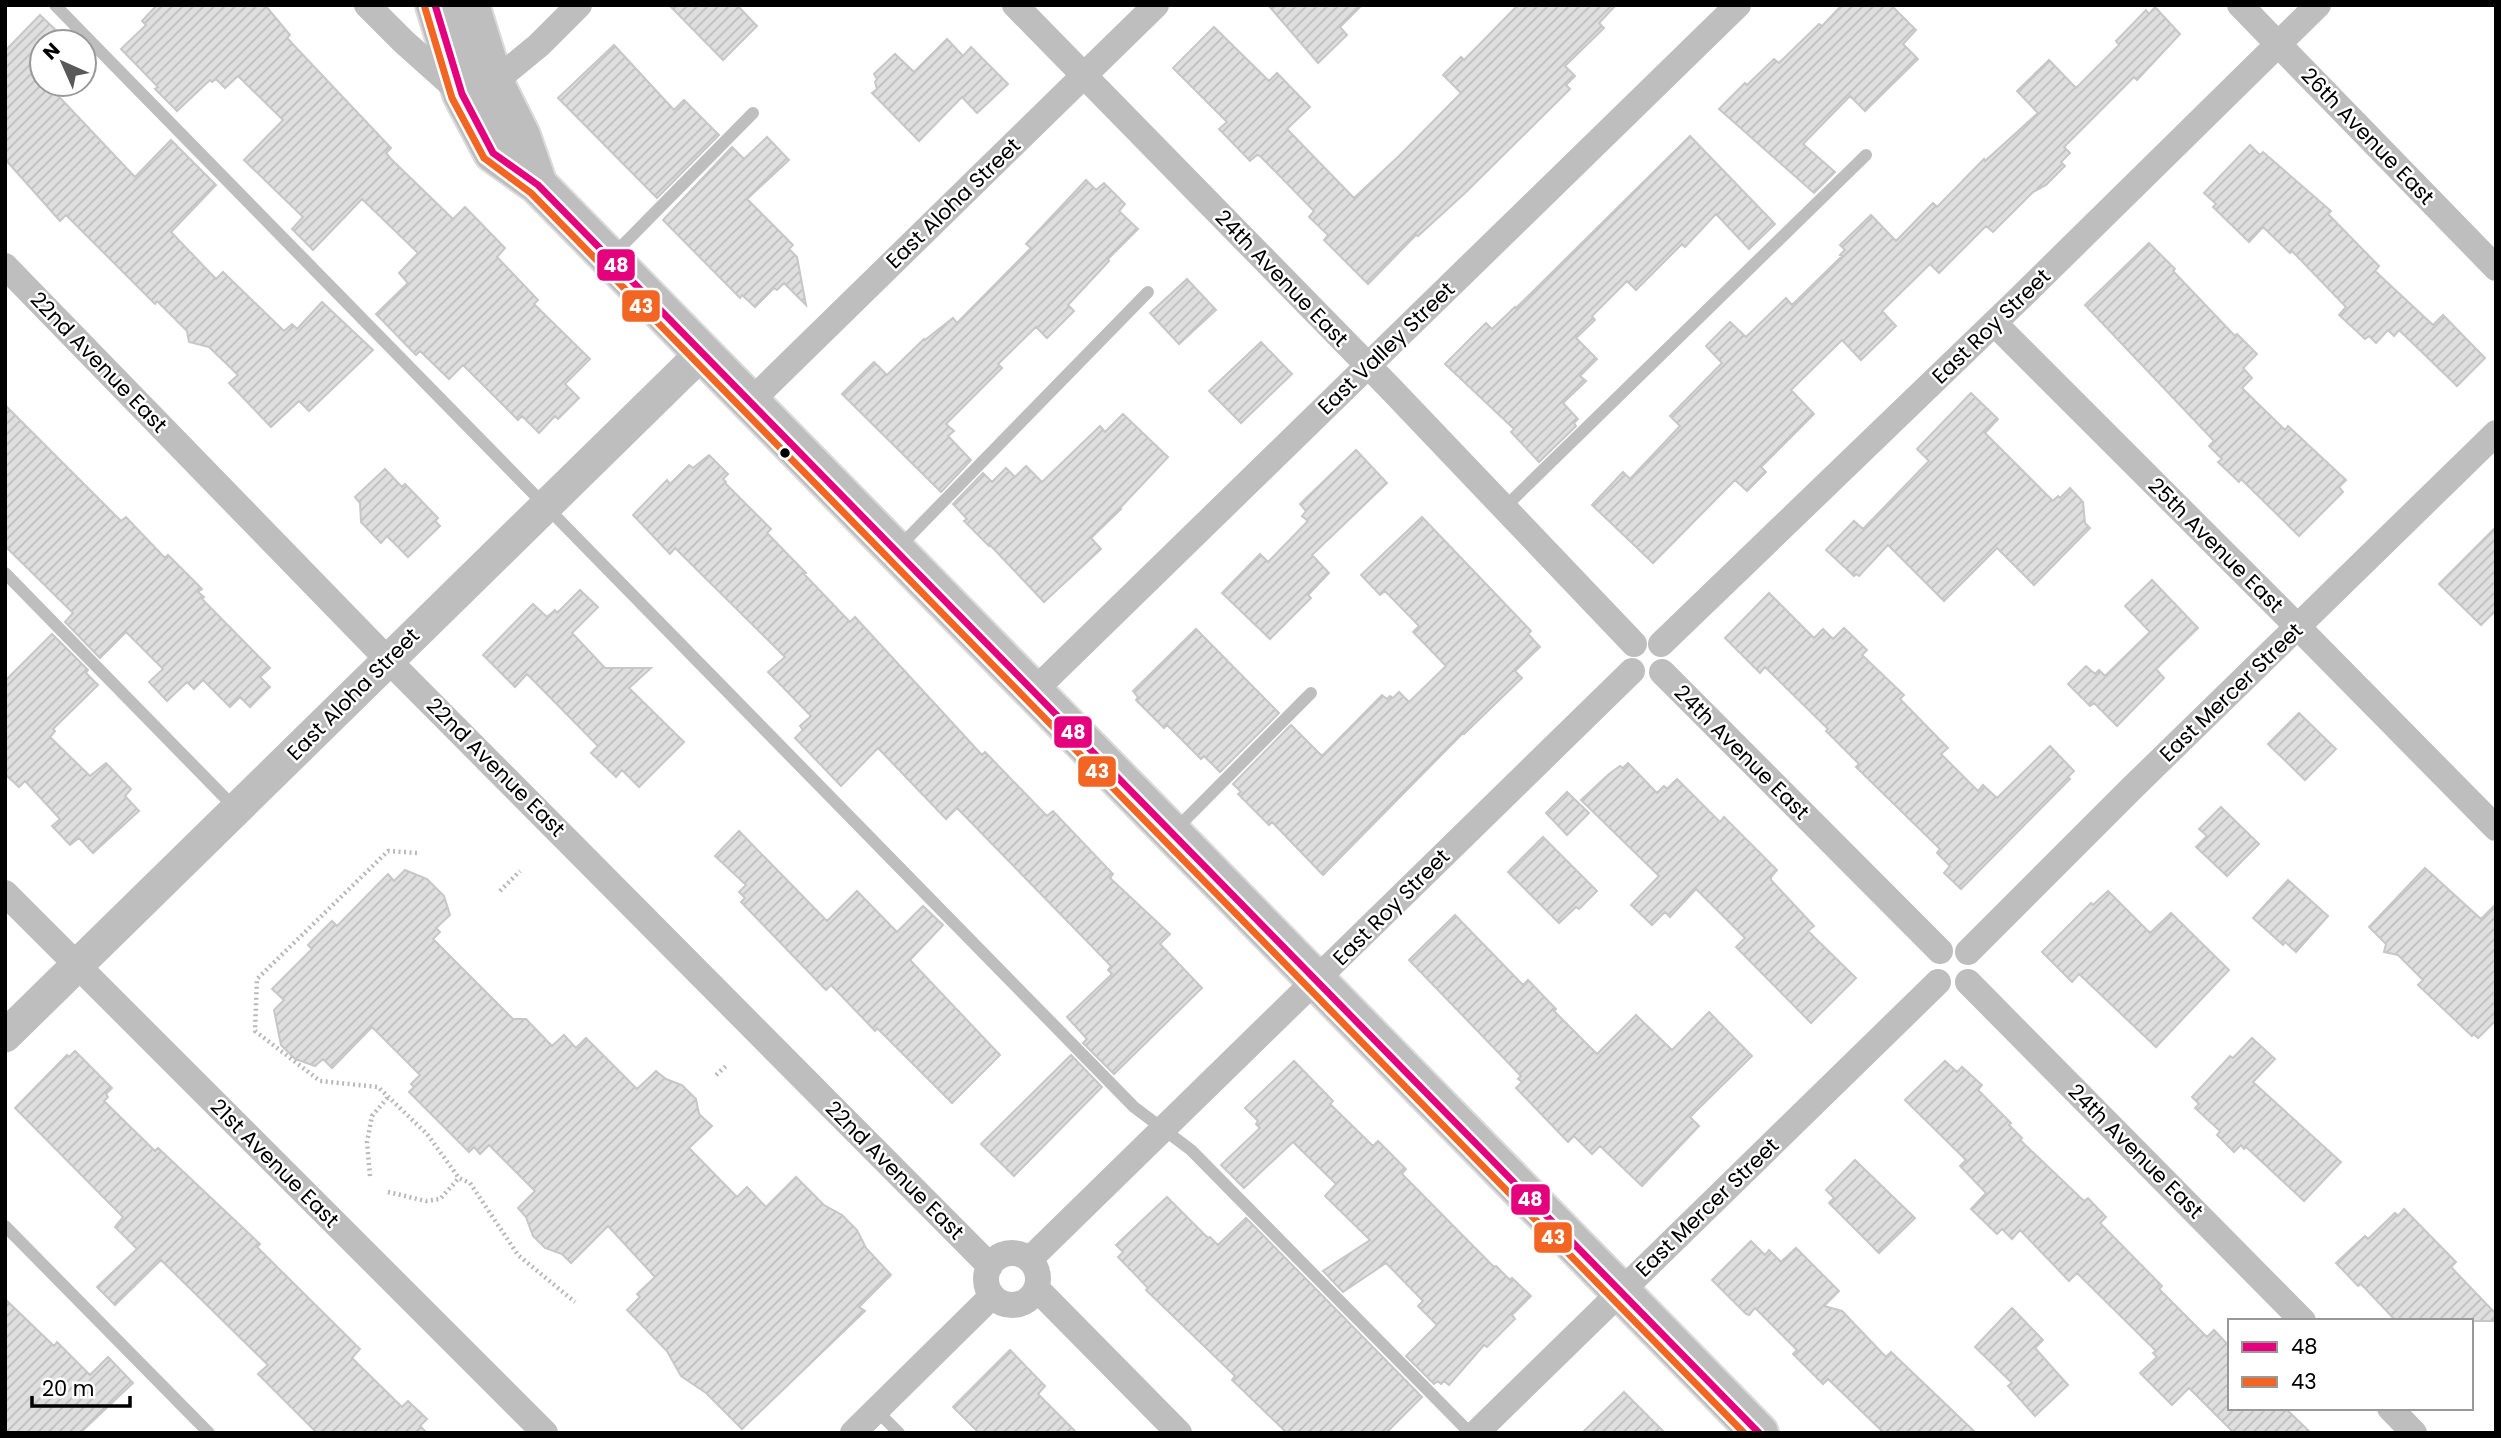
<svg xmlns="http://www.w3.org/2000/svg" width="2501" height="1438" font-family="Poppins,sans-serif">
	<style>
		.building { fill: url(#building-hatch); stroke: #c7c7c7; stroke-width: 2 }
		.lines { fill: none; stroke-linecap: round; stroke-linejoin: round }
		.primary-casing { stroke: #dbdbdb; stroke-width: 42 }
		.path { stroke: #b9b9b9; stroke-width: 4.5; stroke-dasharray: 2 3.5; stroke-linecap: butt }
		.service { stroke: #bebebe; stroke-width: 12 }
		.minor { stroke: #bebebe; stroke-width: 26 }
		.tertiary { stroke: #bebebe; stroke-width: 33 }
		.primary { stroke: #bebebe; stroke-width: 38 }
		.bus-1-casing { stroke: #fff; stroke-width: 12 }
		.bus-2-casing { stroke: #fff; stroke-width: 12 }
		.bus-1 { stroke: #e5007d; stroke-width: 7 }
		.bus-2 { stroke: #f26522; stroke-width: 7 }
		.bus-dot { fill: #000; stroke: #fff; stroke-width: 2.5 }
		.labels { text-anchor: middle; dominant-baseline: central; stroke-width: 5; stroke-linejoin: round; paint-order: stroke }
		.street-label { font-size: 21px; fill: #000; stroke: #fff }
		.line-badge { stroke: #fff; stroke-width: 2.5 }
		.badge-label { font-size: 19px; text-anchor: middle; font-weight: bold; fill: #fff }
	</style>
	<defs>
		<pattern id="building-hatch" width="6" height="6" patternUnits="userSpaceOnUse" patternTransform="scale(1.75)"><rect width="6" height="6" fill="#dfdfdf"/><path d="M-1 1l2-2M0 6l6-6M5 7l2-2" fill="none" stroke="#bebebe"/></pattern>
	</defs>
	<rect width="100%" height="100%" fill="#fff"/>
	<path class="building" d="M157,5H265L290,35L287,38L391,148L386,153L391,159L453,219L465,207L505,248L497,257L538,300L534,304L590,359L565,384L579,398L558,419L555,416L539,433L522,416L518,420L463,365L449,379L420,351L416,355L376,314L408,283L399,273L418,253L362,199L313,250L292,229L303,217L244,160L283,120L238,76L225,88L216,79L212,82L210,80L177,111L155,89L158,87L121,49L146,25L142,21Z
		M669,5H737L757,26L723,60Z
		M1268,5H1362L1340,27L1347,35L1318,63Z
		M1518,5H1616L1599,23L1604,28L1565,66L1575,76L1566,85L1570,89L1465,193L1418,236L1416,235L1368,284L1324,240L1328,235L1309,217L1314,211L1260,156L1257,155L1250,161L1219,129L1227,122L1173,68L1214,27L1269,81L1277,73L1310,107L1287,129L1354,198L1400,155L1461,93L1443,75L1461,57L1464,60Z
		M1842,5H1891L1916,30L1903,44L1918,59L1865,111L1850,96L1803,144L1835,172L1814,193L1719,109L1745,83L1747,85L1774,59L1779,63L1819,24L1822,26Z
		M2155,7L2180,34L2137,80L2134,77L2064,147L2070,153L2061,162L2065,166L2046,185L2033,192L1993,232L1986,226L1939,273L1930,264L1882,311L1896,326L1861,360L1842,340L1791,390L1814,414L1761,467L1766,472L1747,491L1735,480L1653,563L1592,505L1623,472L1630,479L1680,426L1670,416L1722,363L1706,346L1730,322L1746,337L1786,298L1792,305L1842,256L1840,255L1845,250L1840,245L1871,215L1896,241L1933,203L1937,207L1984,159L1985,161L2038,113L2017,91L2049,60L2076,88L2119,45L2116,41L2146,10L2149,14Z
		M40,15L62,36L56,42H42V84H47L135,177L171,140L216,185L171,232L216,279L223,272L284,331L292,324L297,329L322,302L373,350L309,411L299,401L271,427L229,383L238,375L209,347L189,342L187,331L157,301L155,304L66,215L60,221L5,159V51Z
		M947,39L963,56L971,47L1008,84L977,113L962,97L919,141L872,93L877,89L875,82L877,79L874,74L895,54L914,72Z
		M614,45L674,110L684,100L719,135L657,198L558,98Z
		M1690,136L1775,224L1749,249L1716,214L1685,247L1682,244L1636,290L1627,281L1592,316L1595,320L1576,338L1597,359L1580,376L1586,381L1563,403L1578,419L1574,423L1576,426L1539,462L1511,432L1514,429L1445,364L1486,323L1492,329L1515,307L1516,308Z
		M767,137L789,160L747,199L793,245L789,249L797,257L806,305L784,283L777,290L774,288L755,307L742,295L740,298L663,220L732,147L744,159Z
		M2250,145L2260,155L2263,152L2331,211L2328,214L2379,266L2375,271L2433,325L2443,315L2485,358L2457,386L2399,330L2394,336L2388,330L2376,343L2369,336L2365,339L2339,315L2346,307L2292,251L2290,253L2263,227L2249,242L2213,207L2216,204L2204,193Z
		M1086,180L1096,190L1104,183L1125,204L1119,211L1138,229L1108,259L1109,261L1068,305L1074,311L1047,338L1036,327L998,364L1002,368L946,424L954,431L948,436L971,460L941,492L842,394L874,362L887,375L924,339L925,340L953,318L957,323L1031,248L1026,244Z
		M2149,243L2175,269L2173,271L2235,336L2237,334L2257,354L2243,368L2252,378L2242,388L2285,430L2288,426L2346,480L2339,487L2343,492L2299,536L2241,479L2239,482L2218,462L2222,459L2209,446L2214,441L2085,305Z
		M1187,279L1216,310L1179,344L1150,313Z
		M1261,342L1292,374L1241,423L1209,391Z
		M1971,393L1998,419L1985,433L2053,501L2058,496L2060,498L2070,488L2083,502L2085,523L2090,528L2034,585L1997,548L1944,601L1888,545L1859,576L1856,574L1854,576L1826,550L1854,521L1863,529L1929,461L1917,449Z
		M5,405L121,521L126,517L165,558L168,555L202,589L198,592L204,597L202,599L270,668L260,677L270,687L250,707L240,697L230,707L203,680L194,689L187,682L167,701L149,682L163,669L126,632L100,658L65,622L73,613L5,546Z
		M1123,414L1168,457L1120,508L1121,509L1091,538L1101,549L1044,602L990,545L989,546L964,521L967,519L953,504L983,473L992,482L1006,468L1015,477L1026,466L1042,482L1100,426L1105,432Z
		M1356,450L1387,483L1312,555L1329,573L1308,595L1311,598L1270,639L1222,593L1260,554L1268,562L1308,521L1302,516L1306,511L1300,504Z
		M709,455L728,474L723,479L726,482L725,483L771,529L767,533L806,573L804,574L850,622L855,617L982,755L985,752L1047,816L1053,811L1113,874L1110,878L1170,934L1160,944L1202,988L1114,1074L1083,1043L1087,1039L1067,1017L1112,974L1108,970L1111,966L957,808L946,819L878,748L841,786L795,738L803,730L800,726L811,716L768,672L785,657L675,548L670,554L633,515L667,480L670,484L689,465L693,468Z
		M385,469L402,487L405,484L438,518L435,521L440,526L408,557L387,536L381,543L361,522L360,503L355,497Z
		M1422,517L1531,631L1528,634L1540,647L1515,671L1522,678L1464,734L1463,733L1323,875L1272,822L1269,825L1238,794L1241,792L1233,784L1291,725L1322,756L1382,695L1387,699L1390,696L1393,698L1399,692L1409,702L1446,666L1413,632L1419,626L1385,591L1380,595L1361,575Z
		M2496,527V610L2481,625L2439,584Z
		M2152,580L2198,628L2156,669L2164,678L2117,726L2094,703L2090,706L2068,684L2086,666L2095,674L2099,670L2105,676L2150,632L2125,606Z
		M580,590L598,607L572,633L605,668H651L629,688L684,742L639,787L622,770L616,777L591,753L598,746L527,674L515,687L483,655L533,604L547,617L555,610L557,613Z
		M1769,593L1814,638L1823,629L1833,639L1844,628L1867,650L1862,655L1904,695L1900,699L1948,748L1941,754L1978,791L1983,785L1997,798L2050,746L2074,771L2068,777L2070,779L1961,889L1944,873L1950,866L1937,853L1940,849L1856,767L1859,764L1826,731L1828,729L1765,667L1760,673L1725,638Z
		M1196,629L1279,713L1220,772L1204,756L1201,759L1167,725L1164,728L1136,700L1138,697L1133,691Z
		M52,634L88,670L86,673L98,685L53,729L55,731L50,737L90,776L106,763L131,789L125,796L139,811L93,853L79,838L70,845L52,826L60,819L25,781L19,787L5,774V681Z
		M2299,713L2336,749L2305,780L2268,744Z
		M1628,763L1657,793L1664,786L1667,789L1677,779L1720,822L1724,817L1777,870L1771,877V880L1814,926L1808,931L1856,978L1811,1023L1736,947L1745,938L1696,889L1670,917L1665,912L1652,925L1631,905L1659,876L1581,800L1609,774L1620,766L1623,768Z
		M1567,792L1589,813L1567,835L1546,813Z
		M2221,807L2259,844L2227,876L2196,847L2207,836L2199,829Z
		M739,831L827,921L857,891L897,932L923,906L943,925L910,960L1000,1055L952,1103L877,1028L875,1031L831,985L826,990L741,902L745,898L739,892L746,885L715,856Z
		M1543,837L1597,891L1579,909L1576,907L1559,923L1508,872Z
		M2425,868L2481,919L2496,904V1020L2478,1038L2474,1034L2472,1036L2418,985L2423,980L2398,955L2384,952L2386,944L2369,927Z
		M405,870L427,879L444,896L450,915L436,928L440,932L433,939L513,1019H526L552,1046L564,1035L576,1048L586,1038L637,1089L656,1071L666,1079L682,1085L696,1099L699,1114L712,1126L689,1148L737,1197L747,1187L766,1207L796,1177L824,1205L842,1215L857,1230L866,1248L891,1275L859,1307L865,1311L742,1429L706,1393L681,1376L667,1351L627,1310L640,1297L637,1294L655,1277L608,1226L571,1263L562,1254L545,1248L533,1236L526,1217L518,1208L535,1191L489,1145L480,1154L474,1147L469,1152L409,1092L414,1087L411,1084L420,1075L372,1027L332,1068L323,1059L315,1066L295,1059L281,1045L274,1010L284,1000L272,989L312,949L308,945L332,921L337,926L388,874L394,881Z
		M2288,880L2328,916L2296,952L2285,942L2283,945L2253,918Z
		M2108,891L2150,933L2171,913L2229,970L2156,1047L2079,974L2072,982L2042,952L2091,903L2093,905Z
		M1455,915L1523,985L1528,980L1556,1009L1554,1011L1597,1054L1636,1015L1672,1050L1709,1012L1752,1056L1690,1117L1699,1126L1642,1186L1600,1146L1592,1154L1574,1136L1568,1142L1516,1088L1522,1082L1518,1079L1521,1076L1409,960Z
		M2252,1038L2275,1059L2253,1082L2341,1162L2304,1201L2246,1147L2244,1149L2241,1145L2234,1152L2217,1135L2220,1131L2195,1108L2199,1104L2192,1097L2230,1056L2233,1058Z
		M75,1051L112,1088L106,1094L108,1097L104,1101L155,1151L158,1148L260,1244L257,1247L360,1349L352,1358L402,1407L408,1401L427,1419L420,1426L427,1433H317L258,1374L268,1365L161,1260L115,1305L97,1287L137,1249L115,1227L123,1217L15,1108L67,1055L69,1057Z
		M1071,1055L1102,1087L1014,1176L981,1144Z
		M1294,1061L1333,1101L1330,1104L1373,1146L1378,1141L1406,1169L1402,1174L1494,1267L1496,1266L1510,1280L1512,1278L1531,1296L1512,1315L1515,1319L1487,1347L1484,1345L1449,1385L1444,1381L1441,1384L1438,1381L1434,1384L1406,1356L1437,1325L1418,1306L1423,1301L1386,1263L1343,1292L1323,1271L1370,1240L1325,1196L1336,1184L1293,1142L1244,1188L1221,1165L1260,1128L1256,1124L1258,1121L1245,1108Z
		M1945,1061L1957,1072L1962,1067L1982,1085L1978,1090L2011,1123L2009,1125L2022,1138L2020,1140L2084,1201L2088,1198L2106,1217L2100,1223L2162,1286L2159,1289L2207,1337L2214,1330L2230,1347V1408H2285L2311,1433H2234L2189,1388L2172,1405L2140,1373L2157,1357L2153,1353L2156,1351L2077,1273L2069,1281L2020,1230L2012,1239L2002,1229L1997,1234L1971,1209L1986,1193L1960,1166L1966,1160L1905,1100Z
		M1855,1160L1915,1218L1879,1253L1829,1203L1834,1198L1826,1190Z
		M1167,1197L1208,1238L1210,1237L1218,1245L1246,1218L1422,1397L1386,1433H1287L1232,1380L1235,1376L1146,1290L1148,1288L1118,1257L1123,1252L1116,1245Z
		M2404,1209L2456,1262L2451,1267L2496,1314V1321H2396L2361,1284L2358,1286L2336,1263L2365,1236L2368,1239L2395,1213L2398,1216Z
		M1751,1241L1765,1255L1769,1250L1781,1262L1796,1248L1839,1291L1824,1306L1842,1311L1886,1357L1891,1352L1976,1433H1884L1828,1379L1823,1384L1793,1354L1797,1350L1755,1308L1749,1315L1746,1314L1712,1280Z
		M5,1299L54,1346L57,1342L90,1375L108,1357L133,1383L80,1433H5Z
		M2012,1308L2043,1340L2035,1348L2068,1385L2035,1416L2008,1386L2012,1383L1975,1347Z
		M1010,1350L1045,1386L1038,1394L1077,1433H979L953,1407Z
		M1624,1392L1665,1433H1582Z"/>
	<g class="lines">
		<defs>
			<path id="primary" d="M435,5L462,94L493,153L538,185L1759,1433
				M470,5L494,82L521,136L538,185"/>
		</defs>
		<use href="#primary" class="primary-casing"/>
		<path class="path" d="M417,853L388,851L257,979L255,1031L320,1081L378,1087L427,1134L459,1178L470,1183L518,1255L575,1302
			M500,891L520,871
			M716,1075L726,1066
			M370,1176L367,1142L372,1116L389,1096
			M388,1192L426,1201L440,1199L459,1178"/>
		<path class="service" d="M55,5L1134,1107L1191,1150L1470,1433
			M612,256L753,113
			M1505,507L1866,155
			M898,548L1148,292
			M5,573L235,808
			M1175,830L1311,693
			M5,1226L209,1433
			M876,1410L899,1433"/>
		<path class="minor" d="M367,5L404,42L461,93
			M1015,5L1390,388L1634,644
			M2240,5L2496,268
			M494,82L539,45L579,5
			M5,266L388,660L990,1266
			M1994,323L2278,607L2496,828
			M750,402L1156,5
			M1661,644L2018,300L2318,5
			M1662,672L1940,951
			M1034,691L1738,5
			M5,893L545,1433
			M1968,952L2132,788L2496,433
			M1968,982L2303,1321
			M986 1279a26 26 0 1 1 52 0a26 26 0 1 1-52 0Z
			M1030,1259L1632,671
			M1037,1289L1179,1433
			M2390,1408L2414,1433
			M853,1433L992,1296
			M1476,1433L1938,982"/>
		<path class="tertiary" d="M5,1036L702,353"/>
		<use href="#primary" class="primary"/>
		<defs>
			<path id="bus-1" d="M435,5L462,94L493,153L538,185L1759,1433"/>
			<path id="bus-2" d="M425,8L452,98L484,158L531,193L1744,1433"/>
		</defs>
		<use href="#bus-1" class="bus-1-casing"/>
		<use href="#bus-2" class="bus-2-casing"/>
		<use href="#bus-1" class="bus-1"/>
		<use href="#bus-2" class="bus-2"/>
	</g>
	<circle class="bus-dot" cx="785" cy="453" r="6"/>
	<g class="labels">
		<g class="street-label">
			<text transform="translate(2368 136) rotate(46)">26th Avenue East</text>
			<text transform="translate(953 203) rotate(-44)">East Aloha Street</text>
			<text transform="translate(1282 278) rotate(46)">24th Avenue East</text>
			<text transform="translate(1991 326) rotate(-44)">East Roy Street</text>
			<text transform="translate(1386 348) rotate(-44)">East Valley Street</text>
			<text transform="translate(99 362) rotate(46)">22nd Avenue East</text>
			<text transform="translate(2216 545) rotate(45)">25th Avenue East</text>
			<text transform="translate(2231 692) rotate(-44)">East Mercer Street</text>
			<text transform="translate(353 694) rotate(-45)">East Aloha Street</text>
			<text transform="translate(1742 752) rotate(45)">24th Avenue East</text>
			<text transform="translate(496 767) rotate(45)">22nd Avenue East</text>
			<text transform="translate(1391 907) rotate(-45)">East Roy Street</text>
			<text transform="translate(2136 1151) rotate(45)">24th Avenue East</text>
			<text transform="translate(275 1163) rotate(45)">21st Avenue East</text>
			<text transform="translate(895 1170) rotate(45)">22nd Avenue East</text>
			<text transform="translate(1707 1207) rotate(-44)">East Mercer Street</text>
		</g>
	</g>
	<g class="line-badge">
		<rect x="596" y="248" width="40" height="34" rx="7" fill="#e5007d"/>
		<rect x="621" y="289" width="40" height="34" rx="7" fill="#f26522"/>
		<rect x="1053" y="715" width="40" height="34" rx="7" fill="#e5007d"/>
		<rect x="1077" y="755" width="40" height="33" rx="7" fill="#f26522"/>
		<rect x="1510" y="1183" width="41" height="33" rx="7" fill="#e5007d"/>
		<rect x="1533" y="1221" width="40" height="33" rx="7" fill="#f26522"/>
	</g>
	<g class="badge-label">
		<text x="616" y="272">48</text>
		<text x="641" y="313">43</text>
		<text x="1073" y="739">48</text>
		<text x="1097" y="778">43</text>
		<text x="1530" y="1206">48</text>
		<text x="1553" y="1244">43</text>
	</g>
	<rect width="2501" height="1438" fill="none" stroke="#000000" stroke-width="14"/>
	<rect x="2228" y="1319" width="245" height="91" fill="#ffffff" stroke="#999999" stroke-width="2"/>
	<rect x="2242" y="1342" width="35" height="10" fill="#e5007d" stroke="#999999" stroke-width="2"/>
	<text x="2291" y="1354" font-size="21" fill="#000000">48</text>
	<rect x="2242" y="1377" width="35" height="10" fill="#f26522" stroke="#999999" stroke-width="2"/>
	<text x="2291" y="1389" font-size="21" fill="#000000">43</text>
	<g transform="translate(63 63) rotate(315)"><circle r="33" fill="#ffffff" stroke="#999999" stroke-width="2"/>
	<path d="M0-5L12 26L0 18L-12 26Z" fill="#595959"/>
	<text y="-10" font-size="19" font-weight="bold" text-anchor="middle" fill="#000000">N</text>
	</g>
	<path d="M32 1396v10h98v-10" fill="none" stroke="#000000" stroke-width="3.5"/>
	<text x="42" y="1396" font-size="21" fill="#000000" stroke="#ffffff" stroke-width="5" paint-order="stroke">20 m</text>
</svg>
